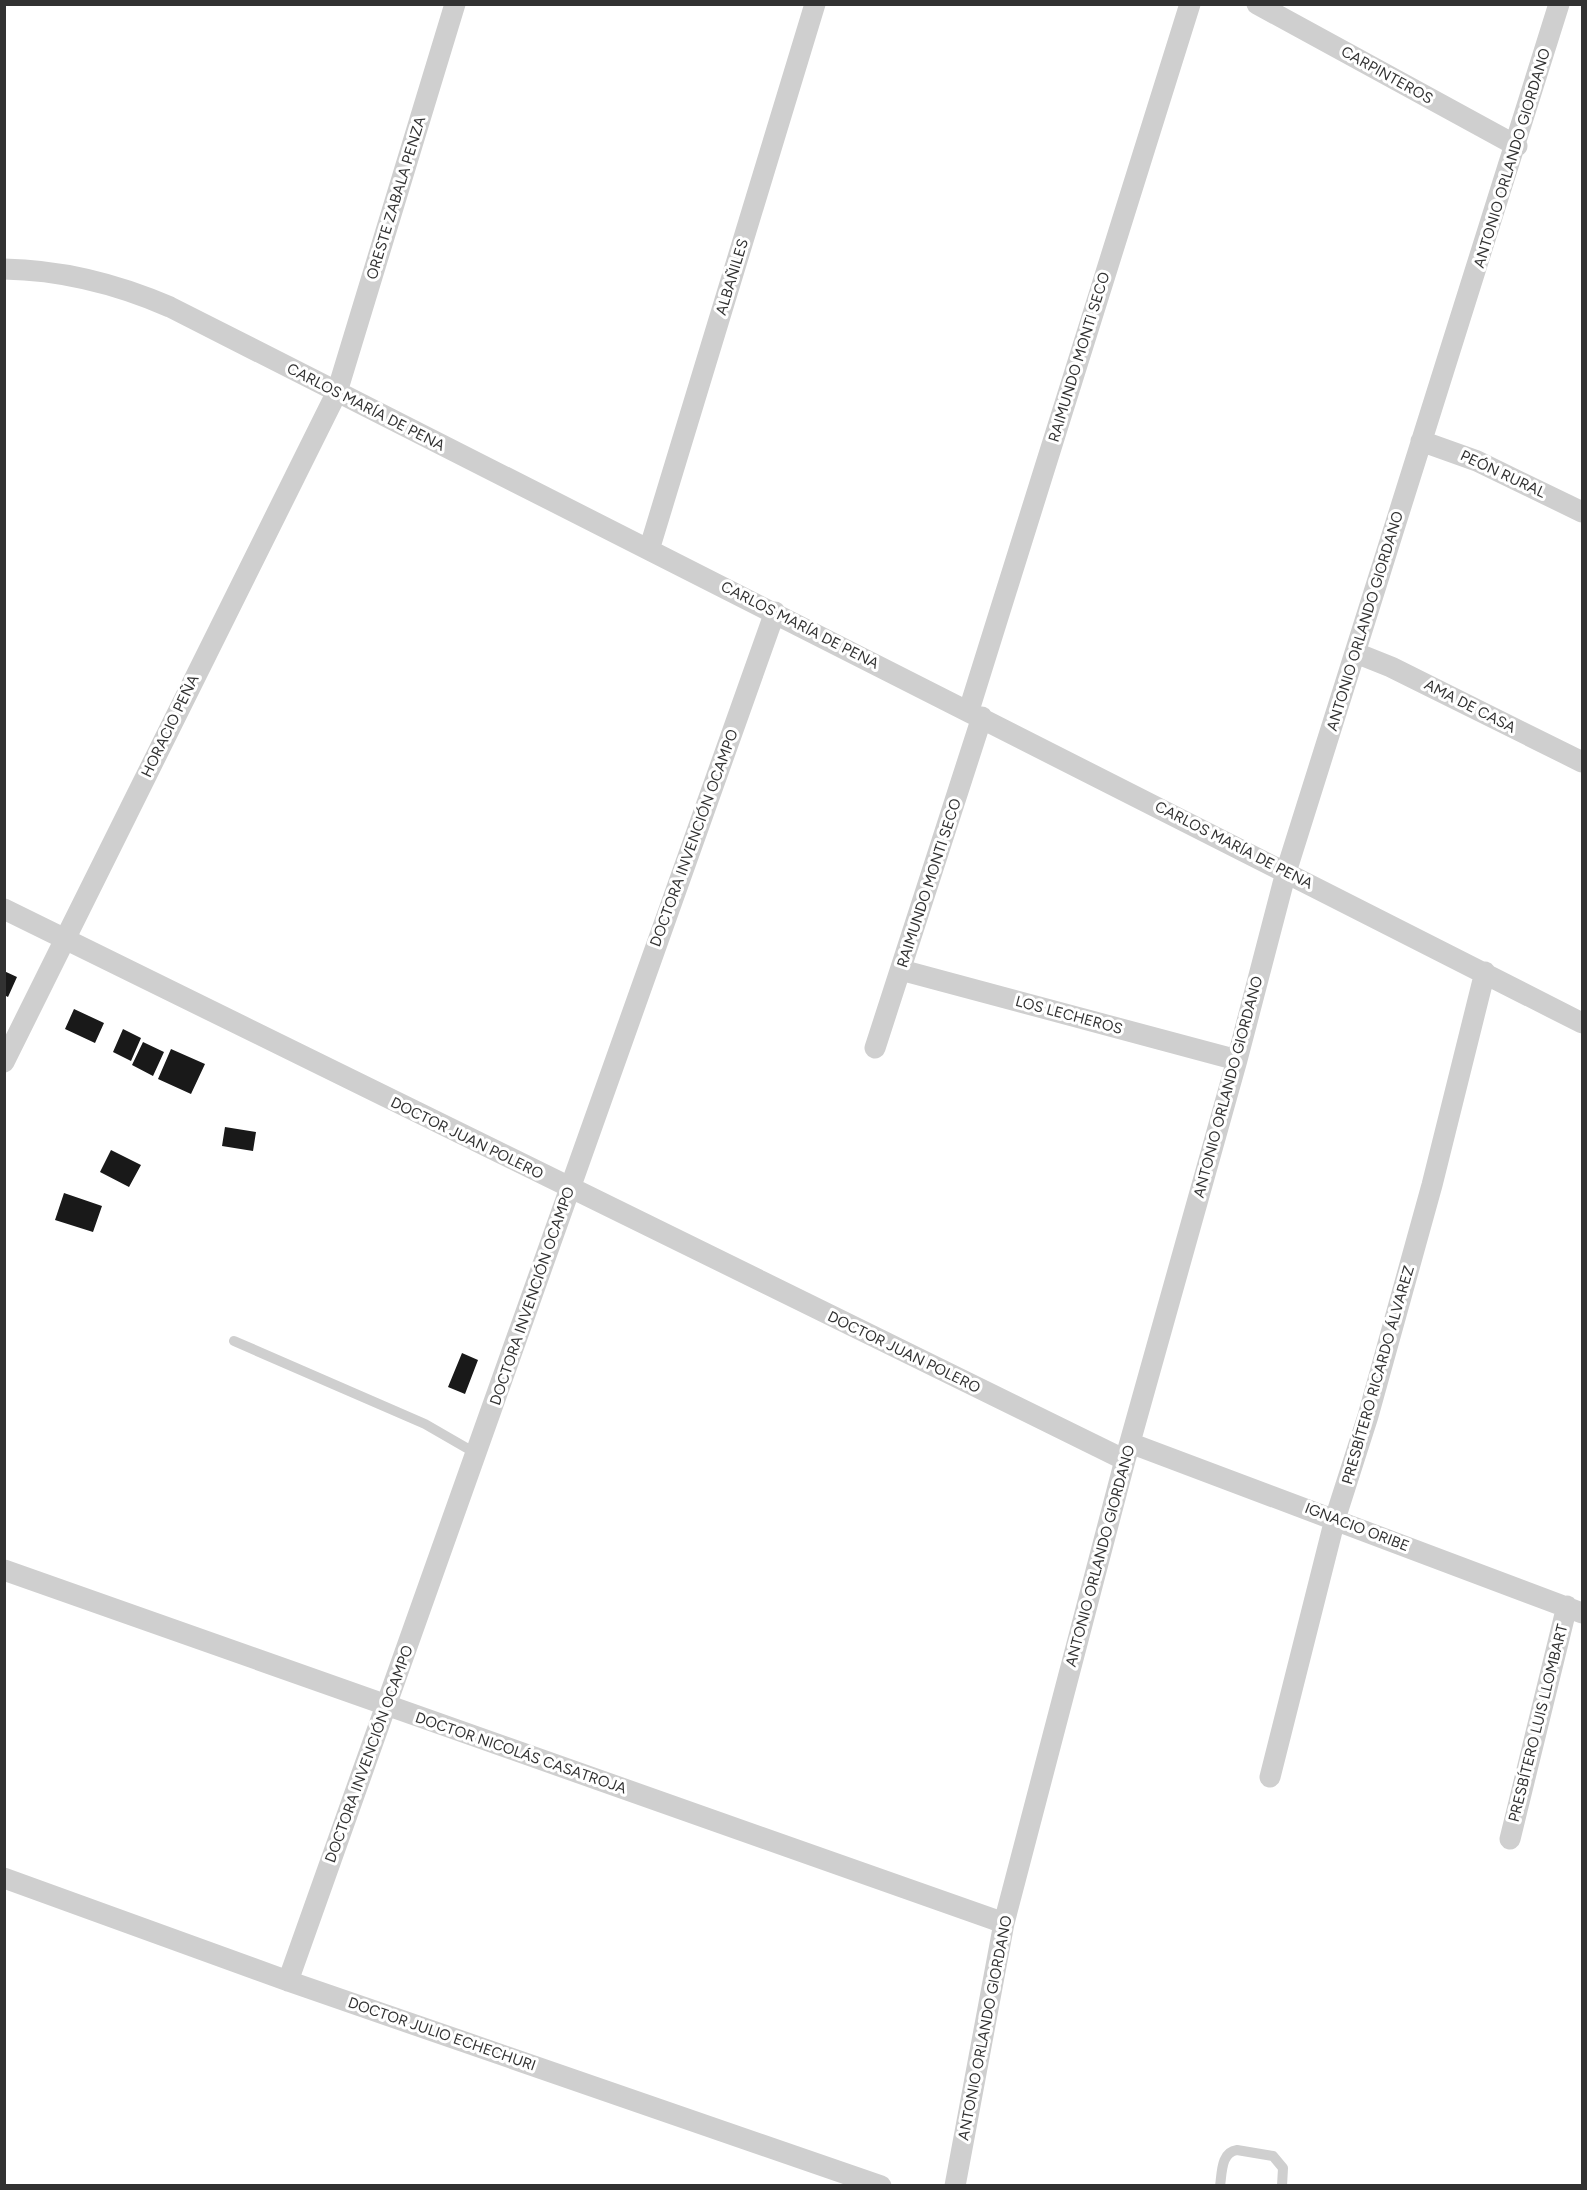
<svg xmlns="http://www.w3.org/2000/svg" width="1587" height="2190" font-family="Figtree,sans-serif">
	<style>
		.building { fill: #191919 }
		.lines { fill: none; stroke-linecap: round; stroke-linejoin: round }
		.lane { stroke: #cfcfcf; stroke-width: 10 }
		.street { stroke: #cfcfcf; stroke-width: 21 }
		.labels { text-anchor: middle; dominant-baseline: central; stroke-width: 6; stroke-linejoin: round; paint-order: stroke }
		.street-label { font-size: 15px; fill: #323232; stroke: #fff }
	</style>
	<rect width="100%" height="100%" fill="#fff"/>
	<path class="building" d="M4,971L17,977L8,997L4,995Z
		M74,1009L104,1023L95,1043L65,1029Z
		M123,1029L141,1038L131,1061L113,1052Z
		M143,1042L164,1052L153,1076L132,1065Z
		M171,1049L205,1064L191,1094L158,1079Z
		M225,1127L256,1132L253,1151L222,1146Z
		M111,1150L141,1165L129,1187L100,1172Z
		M64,1193L102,1206L93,1232L55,1220Z
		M462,1353L478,1360L465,1394L448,1387Z"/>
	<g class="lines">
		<path class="lane" d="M234,1341L425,1424L477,1454
			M1220,2186C1222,2173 1221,2152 1237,2150L1273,2156L1283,2168L1282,2186"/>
		<path class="street" d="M1257,4L1517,146
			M4,269C62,270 117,284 170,307L1582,1023
			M1421,441L1477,461L1582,512
			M649,550L815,4
			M1356,653L1391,667L1582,762
			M969,710L1190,4
			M4,909L1125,1460
			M901,970L1237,1060
			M875,1048L982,717
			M4,1062L337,392L455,4
			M1130,1443L1582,1613
			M4,1570L1004,1923
			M1270,1777L1335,1519L1368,1416L1432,1185L1485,972
			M1510,1839L1567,1606
			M4,1878L288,1981L881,2186
			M288,1981L775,612
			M955,2186L1004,1923L1125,1460L1237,1060L1286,872L1559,4"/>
	</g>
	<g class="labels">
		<g class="street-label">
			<text transform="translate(1387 75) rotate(29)">CARPINTEROS</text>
			<text transform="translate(1512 158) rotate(-73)">ANTONIO ORLANDO GIORDANO</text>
			<text transform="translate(396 198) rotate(-73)">ORESTE ZABALA PENZA</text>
			<text transform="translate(732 277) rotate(-73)">ALBAÑILES</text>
			<text transform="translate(1079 357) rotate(-73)">RAIMUNDO MONTI SECO</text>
			<text transform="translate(366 407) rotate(27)">CARLOS MARÍA DE PENA</text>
			<text transform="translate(1503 474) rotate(25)">PEÓN RURAL</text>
			<text transform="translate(1365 621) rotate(-73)">ANTONIO ORLANDO GIORDANO</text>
			<text transform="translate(800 625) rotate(27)">CARLOS MARÍA DE PENA</text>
			<text transform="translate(1470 706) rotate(27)">AMA DE CASA</text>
			<text transform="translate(170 726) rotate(-64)">HORACIO PEÑA</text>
			<text transform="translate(694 838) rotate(-70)">DOCTORA INVENCIÓN OCAMPO</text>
			<text transform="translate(1234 845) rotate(27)">CARLOS MARÍA DE PENA</text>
			<text transform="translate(929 883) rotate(-72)">RAIMUNDO MONTI SECO</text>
			<text transform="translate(1069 1015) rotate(15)">LOS LECHEROS</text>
			<text transform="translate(1228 1087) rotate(-75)">ANTONIO ORLANDO GIORDANO</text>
			<text transform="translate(467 1138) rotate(26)">DOCTOR JUAN POLERO</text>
			<text transform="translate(532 1296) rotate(-71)">DOCTORA INVENCIÓN OCAMPO</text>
			<text transform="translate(904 1352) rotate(26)">DOCTOR JUAN POLERO</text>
			<text transform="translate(1378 1375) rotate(-74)">PRESBÍTERO RICARDO ÁLVAREZ</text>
			<text transform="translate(1357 1527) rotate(21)">IGNACIO ORIBE</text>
			<text transform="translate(1100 1556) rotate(-75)">ANTONIO ORLANDO GIORDANO</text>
			<text transform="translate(1538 1723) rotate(-76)">PRESBÍTERO LUIS LLOMBART</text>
			<text transform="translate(521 1753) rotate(19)">DOCTOR NICOLÁS CASATROJA</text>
			<text transform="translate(369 1754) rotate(-70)">DOCTORA INVENCIÓN OCAMPO</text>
			<text transform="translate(985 2028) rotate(-79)">ANTONIO ORLANDO GIORDANO</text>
			<text transform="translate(442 2034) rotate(19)">DOCTOR JULIO ECHECHURI</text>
		</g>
	</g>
	<rect width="1587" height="2190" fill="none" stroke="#323232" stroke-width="12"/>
</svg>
